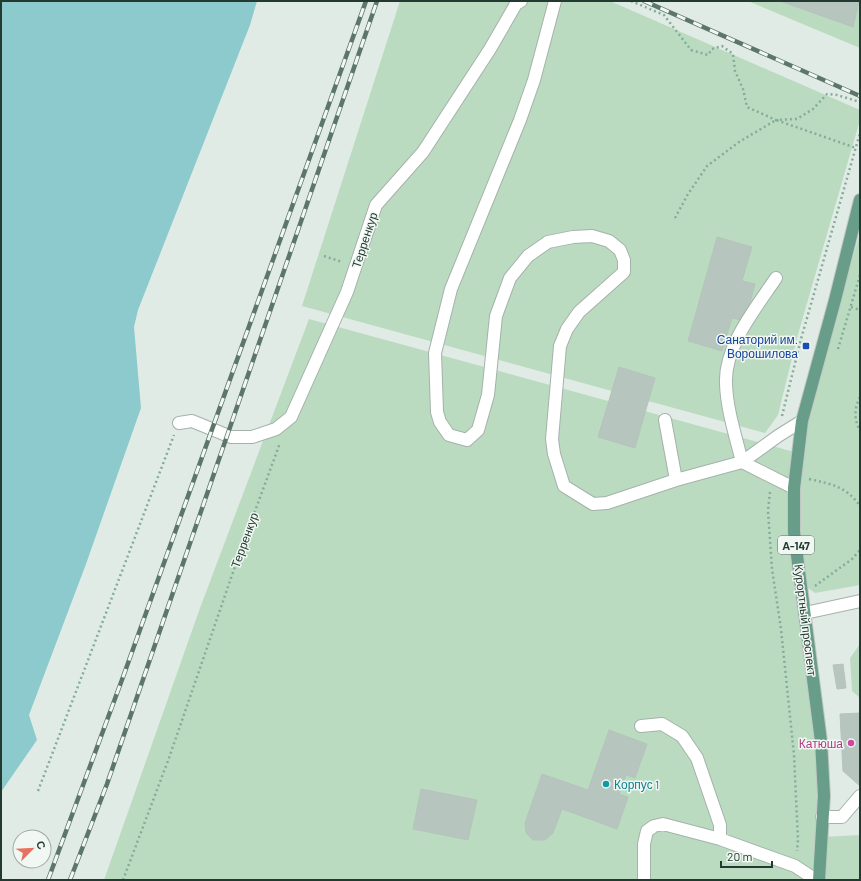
<svg xmlns="http://www.w3.org/2000/svg" width="861" height="881" font-family="Barlow,sans-serif">
	<style>
		.green { fill: #bbdbc0 }
		.water { fill: #8ccacd }
		.building { fill: #b6c5be; stroke: #b4c4bb }
		.lines { fill: none; stroke-linecap: round; stroke-linejoin: round }
		.minor-casing { stroke: #a4b2ab; stroke-width: 14 }
		.major-casing { stroke: #c1c8c5; stroke-width: 14 }
		.path { stroke: #83ac9a; stroke-width: 2.5; stroke-dasharray: 2 3; stroke-linecap: butt }
		.minor { stroke: #fff; stroke-width: 12 }
		.major { stroke: #689d89; stroke-width: 12 }
		.rail-casing { stroke: #5d766c; stroke-width: 4.5 }
		.rail { stroke: #f1f7f3; stroke-width: 3; stroke-dasharray: 9; stroke-linecap: butt }
		.transit-dot { fill: #1a4fb4; stroke: #f1f7f3; stroke-width: 1.5 }
		.hotel-dot { fill: #d1479c; stroke: #f1f7f3; stroke-width: 1.5 }
		.culture-dot { fill: #0f9aa8; stroke: #f1f7f3; stroke-width: 1.5 }
		.labels { text-anchor: middle; dominant-baseline: central; stroke-width: 3; stroke-linejoin: round; paint-order: stroke }
		.shield { fill: #f1f7f3; stroke: #60736b; stroke-width: 1 }
		.shield-label { font-size: 11px; font-weight: bold; fill: #223a31 }
		.street-label { font-size: 12px; fill: #223a31; stroke: #f1f7f3 }
		.transit-label { font-size: 12px; fill: #164399; stroke: #f1f7f3; text-anchor: end }
		.hotel-label { font-size: 12px; fill: #b23c85; stroke: #f1f7f3; text-anchor: end }
		.culture-label { font-size: 12px; fill: #0d838f; stroke: #f1f7f3; text-anchor: start }
	</style>
	<rect width="100%" height="100%" fill="#e1ebe5"/>
	<path class="green" d="M400,1H610L860,110V120L797,338L778,415L765,433L302,306Z
		M748,1H860V48Z
		M860,233V585L815,593L801,583L820,743L821,837L860,835V880H104L200,608L309,319L798,453L804,422Z
		M860,644V698L852,691L850,658Z"/>
	<path class="water" d="M1,1H257L250,25L138,310L134,327L141,408L86,564L29,715L37,740L1,792Z"/>
	<path class="building" d="M780,1H859L853,27Z
		M717,237L752,247L742,281L755,284L745,321L732,318L722,351L688,341Z
		M619,367L655,378L635,448L598,437Z
		M843,664L846,688L837,689L833,665Z
		M860,713V786L843,771L840,714Z
		M609,730L647,744L635,778L626,775L619,794L628,797L617,829L562,809L553,833L545,840H533L526,833L525,823L542,774L588,790Z
		M421,789L477,800L468,840L413,829Z"/>
	<g class="lines">
		<defs>
			<path id="minor" d="M555,1L534,80L520,120L451,289L435,353L437,412L440,422L449,435L467,440L478,430L488,395L496,316L510,278L528,256L548,242L573,237L592,236L609,241L620,250L624,260V272L579,312L567,329L560,346L552,439L554,454L564,486L593,504L607,503L676,480L742,462L778,436L802,421
				M776,278C756,308 724,346 726,384C727,411 736,437 742,462L794,488
				M665,420L676,480
				M179,423L192,421L231,437H252L276,429L291,417L347,292L376,205L423,152L490,49L516,4L521,1
				M805,613L860,601
				M641,726L662,724L682,736L697,758L720,825V839L795,866L816,880
				M822,817H842L860,796
				M644,880V844L647,831L654,826L663,824L720,839"/>
			<path id="major" d="M819,880L824,796L821,741L794,532V488L802,421L835,300L860,200"/>
		</defs>
		<use href="#minor" class="minor-casing"/>
		<use href="#major" class="major-casing"/>
		<path class="path" d="M631,1L664,15L691,50L708,55L712,49L722,46L733,54L735,71L743,89L747,107L776,120L797,119L813,109L827,94L837,95L860,102
			M675,218L688,194L707,166L739,142L776,120L856,148
			M324,256L342,262
			M851,307L860,310
			M838,349L860,275
			M860,397C854,409 854,419 860,431
			M782,416L801,339L860,133
			M809,479C831,484 846,486 860,506
			M770,492L768,511L772,569L781,629L794,755L798,840L797,851
			M815,586L852,559L860,550
			M38,791L174,435
			M123,880L169,758L240,552L280,443"/>
		<use href="#minor" class="minor"/>
		<use href="#major" class="major"/>
		<defs>
			<path id="rail" d="M644,1L860,96
				M48,880L123,677L366,1
				M70,880L107,784L377,1"/>
		</defs>
		<use href="#rail" class="rail-casing"/>
		<use href="#rail" class="rail"/>
	</g>
	<rect class="transit-dot" x="802" y="342" width="8" height="8" rx="2"/>
	<circle class="hotel-dot" cx="851" cy="743" r="4"/>
	<circle class="culture-dot" cx="606" cy="784" r="4"/>
	<g class="labels">
		<rect class="shield" x="778" y="536" width="36" height="18" rx="3"/>
		<g class="shield-label">
			<text x="796" y="545">А-147</text>
		</g>
		<g class="street-label">
			<text transform="translate(364 240) rotate(-72)">Терренкур</text>
			<text transform="translate(244 540) rotate(-70)">Терренкур</text>
			<text transform="translate(806 620) rotate(83)">Курортный проспект</text>
		</g>
		<g class="transit-label">
			<text x="798" y="339">Санаторий им.<tspan x="798" dy="14">Ворошилова</tspan></text>
		</g>
		<g class="hotel-label">
			<text x="843" y="743">Катюша</text>
		</g>
		<g class="culture-label">
			<text x="614" y="784">Корпус 1</text>
		</g>
	</g>
	<rect width="861" height="881" fill="none" stroke="#223a31" stroke-width="4"/>
	<g transform="translate(32 849) rotate(66)"><circle r="19" fill="#f1f7f3" stroke="#9eaba5"/>
	<path d="M0-3L7 15L0 10L-7 15Z" fill="#e97160"/>
	<text y="-6" font-size="11" font-weight="bold" text-anchor="middle" fill="#223a31">С</text>
	</g>
	<path d="M721 861v6h51v-6" fill="none" stroke="#223a31" stroke-width="2"/>
	<text x="727" y="861" font-size="12" fill="#223a31" stroke="#f1f7f3" stroke-width="3" paint-order="stroke">20 m</text>
</svg>
